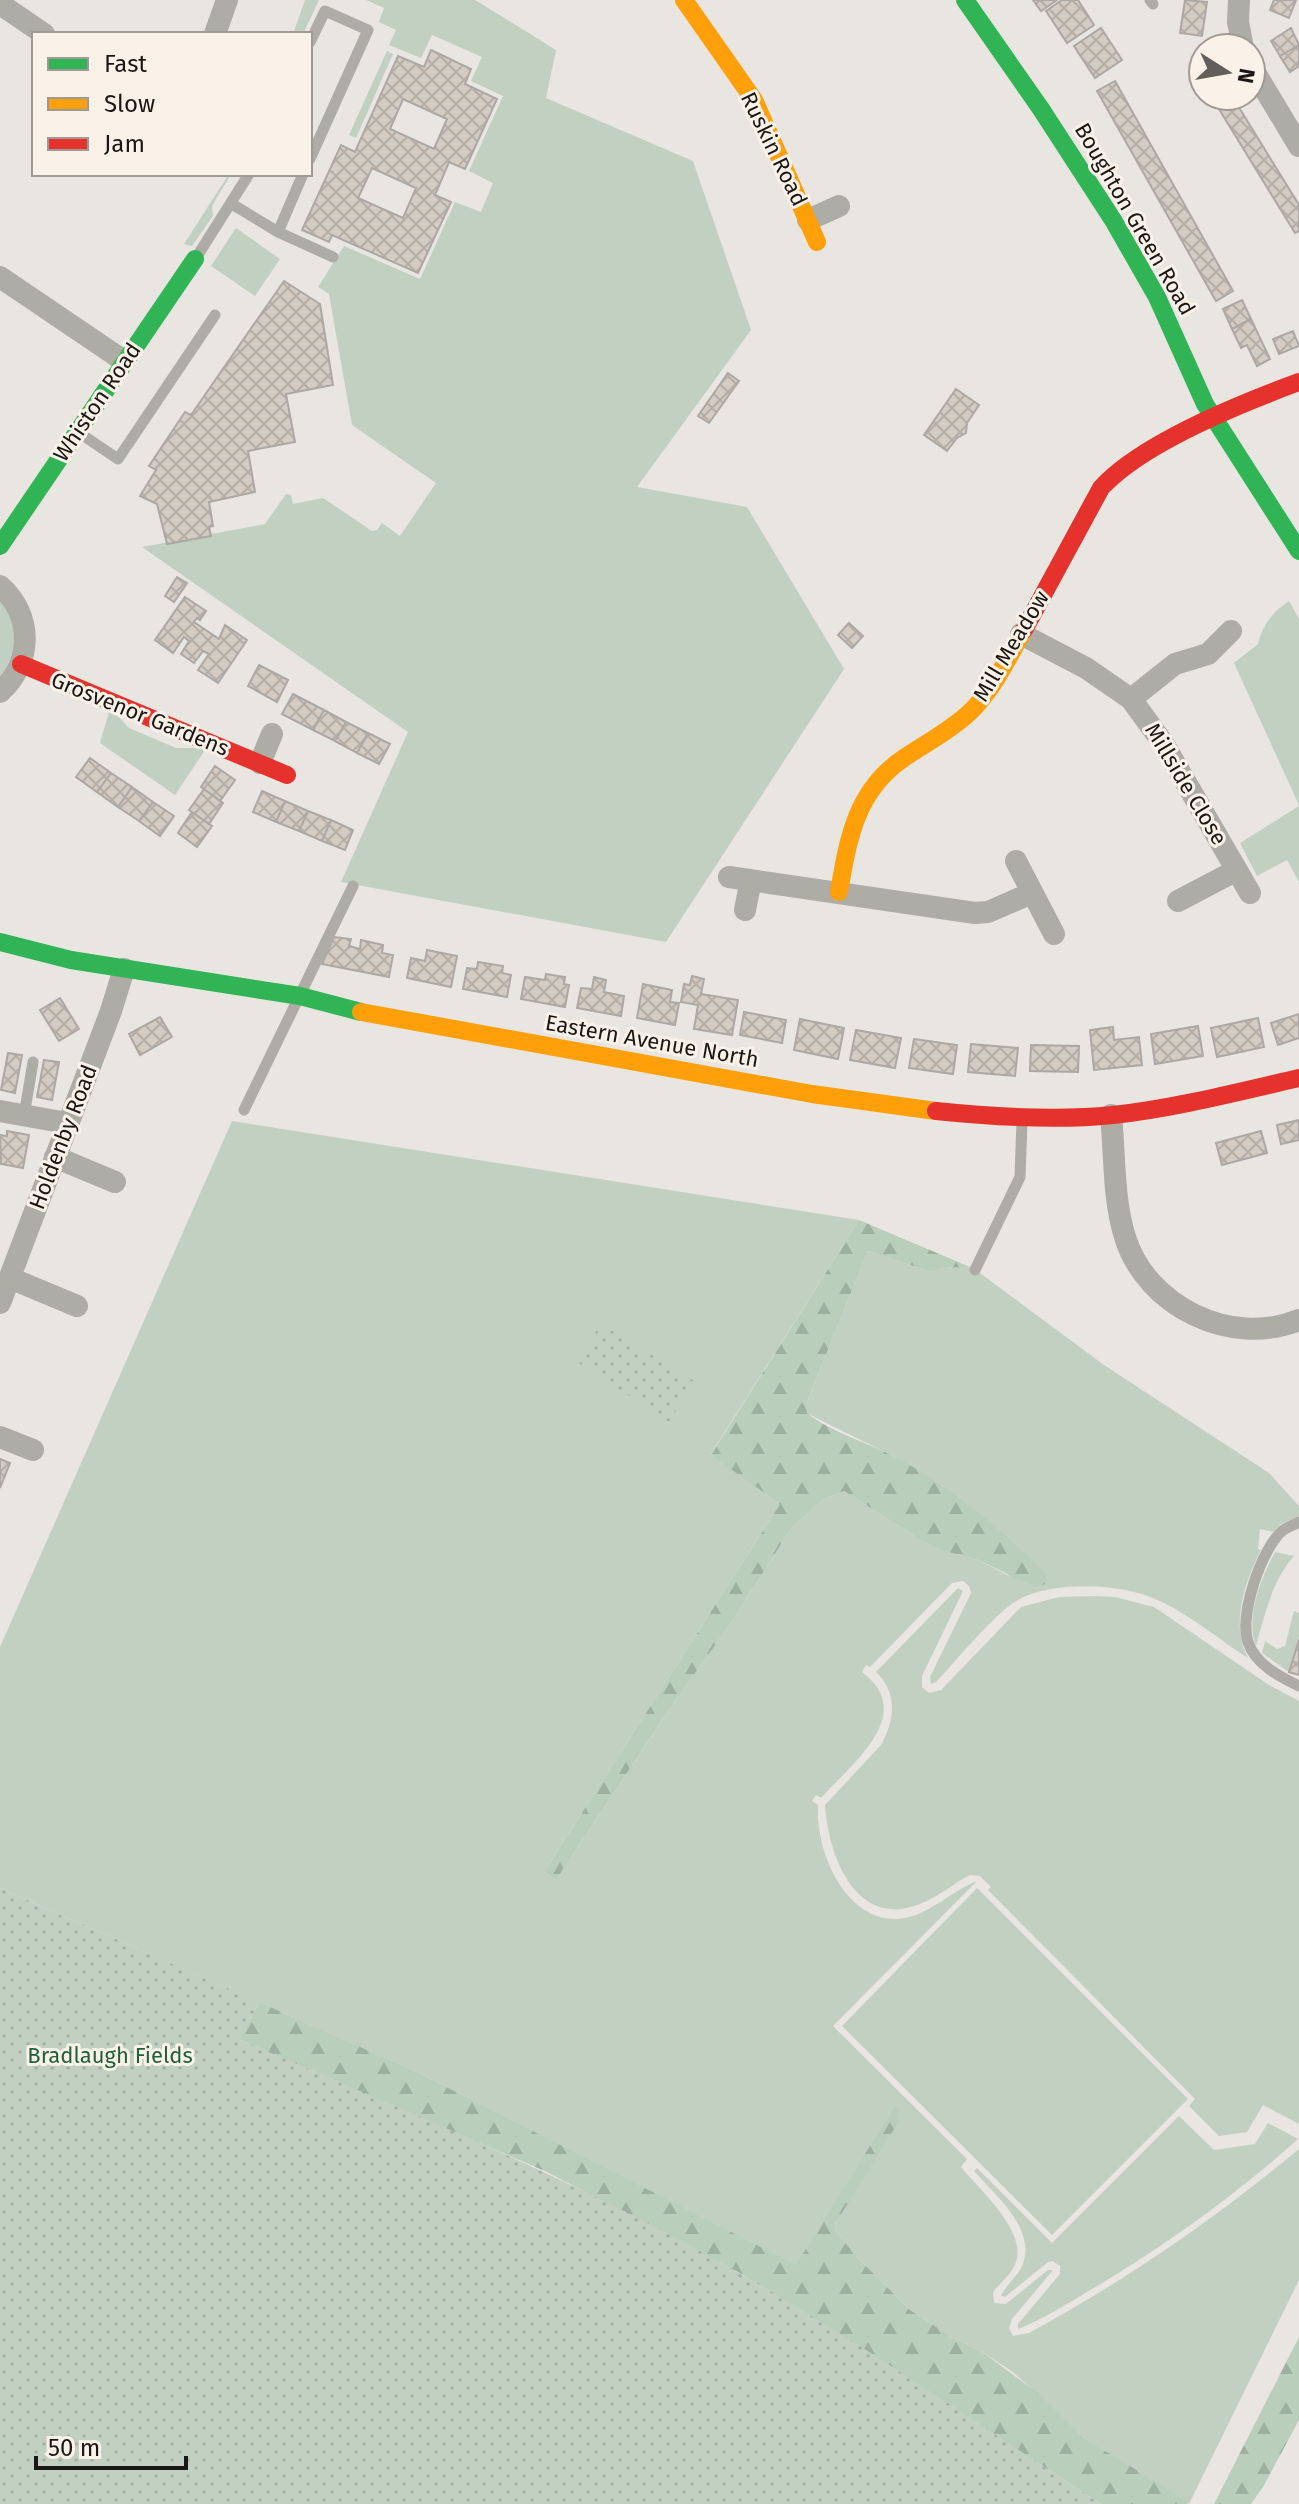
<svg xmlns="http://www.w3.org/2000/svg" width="1299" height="2504" font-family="'Fira Sans',sans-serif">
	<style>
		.green { fill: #c2d0c2 }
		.forest { fill: url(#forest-firs) }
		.park { fill: url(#park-dots) }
		.building { fill: url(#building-cross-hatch); stroke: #aca8a5; stroke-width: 2; fill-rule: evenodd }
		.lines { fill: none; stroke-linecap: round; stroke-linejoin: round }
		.lane { stroke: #adaca5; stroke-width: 11 }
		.street { stroke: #adaca5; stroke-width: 22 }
		.fast { stroke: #30b455; stroke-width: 18 }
		.slow { stroke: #ff9f0a; stroke-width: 18 }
		.jam { stroke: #e5322d; stroke-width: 18 }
		.labels { text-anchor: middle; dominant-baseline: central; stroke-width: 6; stroke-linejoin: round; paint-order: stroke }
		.street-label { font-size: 22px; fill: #1a1714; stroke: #faf2e9 }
		.park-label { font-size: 22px; fill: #1f623a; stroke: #faf2e9 }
	</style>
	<defs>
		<pattern id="forest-firs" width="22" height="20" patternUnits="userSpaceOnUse" patternTransform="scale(2)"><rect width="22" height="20" fill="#b9cfbc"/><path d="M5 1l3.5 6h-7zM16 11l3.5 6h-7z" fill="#9eb1a1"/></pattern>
		<pattern id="park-dots" width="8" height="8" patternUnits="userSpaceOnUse" patternTransform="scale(2)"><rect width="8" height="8" fill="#c2d0c2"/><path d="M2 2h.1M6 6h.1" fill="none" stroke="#a6b2a6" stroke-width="1.8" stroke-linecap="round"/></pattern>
		<pattern id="building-cross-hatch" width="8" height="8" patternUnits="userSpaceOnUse" patternTransform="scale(2)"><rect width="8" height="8" fill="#d4cbc2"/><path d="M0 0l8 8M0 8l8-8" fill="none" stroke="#b5aea6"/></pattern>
	</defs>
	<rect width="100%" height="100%" fill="#e9e5e0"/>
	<path class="green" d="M305,0H319L303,34H293Z
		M366,0H475L556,50L546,98L693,161L751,330L637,487L747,507L844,669L666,942L341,882L408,732L142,547L265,524L286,494L291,495L293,504L323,498L372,531L377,530L382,523L400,536L436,483L352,425L329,294L318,287L344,246L420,279L455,202L481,212L493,183L469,171L503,96L471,81L482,57L432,35L421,58L389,45L396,30L379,22L384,8Z
		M387,51L393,54L356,138L349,135Z
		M229,174H231L212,206L213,216L192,246L184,244Z
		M236,228L280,259L255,296L211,266Z
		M0,600C19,624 18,653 0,676Z
		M1289,601L1299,619V805L1234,663L1258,644C1262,626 1273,611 1289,601Z
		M109,712L118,716L129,728L176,748H197L205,750L175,795L100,743Z
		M1299,806V882L1287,860L1257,876L1240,843Z
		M232,1121L859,1220L711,1454L780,1504L544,1872L556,1880L668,1711L731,1623L790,1530L822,1500L844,1491L922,1541L941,1550L978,1560L1009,1576L943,1486L891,1455L806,1413V1404L868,1251L931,1272L944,1268L970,1267L980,1273L1104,1365L1269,1473L1299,1506V1516L1281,1524L1273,1532L1260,1529L1258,1549L1261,1550C1245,1581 1230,1625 1248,1658C1220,1640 1185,1611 1155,1599C1119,1583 1047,1580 1013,1603C989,1620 957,1660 936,1682L931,1684L930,1677L971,1593L969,1586L963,1581L952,1583L870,1667L866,1665L862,1672C918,1714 852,1763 821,1798L816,1795L812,1801L818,1805C815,1853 848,1928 905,1918C931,1913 952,1891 977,1881L833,2026L967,2159L961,2167C979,2189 1027,2231 1016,2262C1012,2274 1001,2282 993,2292L994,2303L1006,2304L1048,2270H1053L1012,2319L1009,2328L1013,2336L1029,2333C1129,2278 1211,2222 1299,2149V2280L1189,2504L1084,2438L1013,2372L984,2353L950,2336L910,2310L858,2258L836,2231L835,2225L895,2105L796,2266L415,2071L0,1888V1647Z
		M1275,1552L1294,1556C1272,1580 1265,1615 1256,1646C1245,1617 1261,1578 1275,1552Z
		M958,1588L963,1591L922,1676V1687L929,1693L941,1690L1021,1607L1059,1597L1097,1596L1115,1597L1154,1607L1269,1685L1299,1701V2124L1263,2105L1247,2132L1219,2136L1189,2106L1195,2099L988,1890L991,1887L980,1876L970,1875C951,1885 932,1902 911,1907C852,1923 828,1851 825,1805L881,1745C895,1720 898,1693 876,1672Z
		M1294,1611L1299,1613V1640L1289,1672L1262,1653L1265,1641L1277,1649L1285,1646Z
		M977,1888L1188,2099L1052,2235L842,2026Z
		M1179,2116L1214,2150L1255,2144L1268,2123L1298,2139C1236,2195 1166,2245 1094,2288C1070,2302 1044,2319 1018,2329V2324L1060,2274V2266L1053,2261L1048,2262L1005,2297L1001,2296C1006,2285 1017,2277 1022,2266C1038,2230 995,2195 974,2171L977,2168L1052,2243Z"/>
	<path class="forest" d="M859,1220L970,1267L944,1268L931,1272L868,1251L806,1404L807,1413C832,1433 867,1442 895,1457C951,1487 1001,1528 1046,1574V1584L1035,1587L978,1560L941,1550L922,1541L844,1491L822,1500L790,1530L731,1623L668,1711L556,1880L544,1872L780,1504L711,1455Z
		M259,2002L415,2071L796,2265L895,2105L900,2112L898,2123L835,2224L836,2231L858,2258L910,2310L950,2336L984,2353L1040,2395L1084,2438L1189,2502L1187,2504H1101L856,2345L738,2272L547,2172L240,2040L0,2504V2164L249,2022Z
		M1299,2337V2420L1263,2487L1251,2504H1214Z"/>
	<path class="park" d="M601,1324L694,1381L669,1422L576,1361Z
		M0,1888L259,2002L240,2040C409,2112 580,2181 739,2273C863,2344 981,2426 1101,2504H0Z"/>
	<path class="building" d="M1033,0H1057L1041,11Z
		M1062,0H1078L1094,25L1067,43L1046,11Z
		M1185,0L1207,2L1202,36L1180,33Z
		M1274,0H1296L1289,18L1270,10Z
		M1101,28L1122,60L1095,78L1074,46Z
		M1291,28L1299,45L1280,56L1271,41Z
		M1299,45V66L1290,72L1280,56Z
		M431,50L471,69L465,84L497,99L465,169L449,162L435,195L451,202L418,273L332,235L329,242L302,230L341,145L355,152L398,56L424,67ZM403,99L447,119L434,149L390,129ZM372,168L416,188L403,218L358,198Z
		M1115,81L1233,291L1216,301L1097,91Z
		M1211,96H1232L1299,205V231L1295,233Z
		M284,281L320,304L333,385L286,394L295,442L248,451L255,492L209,502L213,526L209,527L211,536L167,544L157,504L140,496L156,470L149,466L185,412L191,415Z
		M1242,300L1251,319L1232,329L1223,309Z
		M1251,319L1270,359L1257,366L1247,345L1241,348L1232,329Z
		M1293,331L1299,346L1279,354L1273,339Z
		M728,373L739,381L709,423L698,416Z
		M956,389L979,405L967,423L966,433L957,438L947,451L924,435Z
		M177,577L187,583L174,602L165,596Z
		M185,597L206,611L200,620L197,618L194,622L219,639L225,625L247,640L218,683L198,670L209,654L203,651L194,663L181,654L189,641L184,637L173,653L155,640Z
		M849,623L863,636L852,648L838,635Z
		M259,665L288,680L277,702L248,686Z
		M293,694L324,710L313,730L282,714Z
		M324,710L346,722L335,741L313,730Z
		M346,722L368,733L357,753L335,741Z
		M368,733L390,744L379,764L357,753Z
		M90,758L111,773L97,792L76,777Z
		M215,766L235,780L220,801L201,787Z
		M111,773L132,787L118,807L97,792Z
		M132,787L153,802L139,821L118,807Z
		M204,789L223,803L209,824L189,810Z
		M262,791L285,801L276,822L253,812Z
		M285,801L308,811L299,831L276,822Z
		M153,802L174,816L160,836L139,821Z
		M308,811L331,820L322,841L299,831Z
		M192,812L212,826L197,847L178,833Z
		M331,820L353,830L345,850L322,841Z
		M334,937L351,939L349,946L360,949L361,940L383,945L382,953L393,955L389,977L322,964Z
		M427,950L457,956L451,987L407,978L411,958L425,961Z
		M478,962L503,966L502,973L511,975L507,997L463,989L467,968L477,969Z
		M546,974L565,977L564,984L569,985L565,1007L521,999L525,977L545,980Z
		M692,976L704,979L701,994L738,1000L732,1035L694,1029L698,1005L681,1002L684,984L690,985Z
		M594,977L606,980L604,992L624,996L621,1016L577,1008L581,988L592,989Z
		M643,984L672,990L670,1002L679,1003L675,1025L637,1018Z
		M60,998L79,1029L59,1041L40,1010Z
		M744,1012L786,1020L782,1043L740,1035Z
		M1299,1014V1038L1278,1045L1271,1023Z
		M160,1017L172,1037L140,1055L129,1034Z
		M1258,1018L1264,1047L1217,1057L1211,1028Z
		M800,1019L844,1028L838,1059L794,1050Z
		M1198,1026L1203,1056L1155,1064L1151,1034Z
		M1113,1027L1114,1040L1139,1037L1142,1065L1094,1070L1090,1030Z
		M856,1030L901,1038L895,1068L850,1060Z
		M914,1039L957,1045L953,1074L909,1068Z
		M971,1044L1018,1048L1015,1076L968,1072Z
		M1031,1045L1079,1046L1078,1072L1030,1071Z
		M8,1053L22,1055L15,1093L1,1090Z
		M44,1060L59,1062L52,1100L37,1097Z
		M1299,1120V1140L1281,1144L1277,1125Z
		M7,1131L29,1135L23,1168L1,1164L0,1135L7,1136Z
		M1261,1131L1267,1153L1222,1165L1216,1143Z
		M0,1459L10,1463L0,1488Z
		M1299,1640V1675L1289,1672Z"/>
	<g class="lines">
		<path class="lane" d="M1150,0L1153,4
			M310,42L325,11L368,30L310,159
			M232,204L278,232L303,174
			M278,232L333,257
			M196,258L249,174
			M81,434L118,459L215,315
			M244,1110L353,886
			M24,1116L33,1062
			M975,1270L1020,1177L1022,1121
			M1299,1522C1294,1525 1287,1527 1282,1531C1261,1550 1239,1615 1248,1642C1255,1664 1280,1677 1299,1686"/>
		<path class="street" d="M1239,0L1238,22L1243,48
			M0,4L44,34
			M215,34L227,0
			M1251,66L1299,146
			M808,220L839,206
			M0,277L124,361
			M0,586C33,615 33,662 0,692
			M1021,634L1086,668L1131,699L1163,743L1250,893
			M1131,699L1175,664L1208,654L1231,631
			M260,763L272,734
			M1016,861L1054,934
			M729,877L975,913L988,912L1032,893
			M1178,901L1237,870
			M745,910L751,880
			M0,1111L67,1123
			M1111,1115C1115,1155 1113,1199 1125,1237C1146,1306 1231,1348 1299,1320
			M55,1157L115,1182
			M10,1278L77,1306
			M0,1303L111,1011L124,969
			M0,1437L33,1450"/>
		<path class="fast" d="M965,0L1041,109L1113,220L1157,297L1205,404L1299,551
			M0,546L195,259
			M0,942L71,960L300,996L361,1012"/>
		<path class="slow" d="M684,0L754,100L817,242
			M839,892C848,839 856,790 904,758C926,743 950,731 970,712C993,690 1008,658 1024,630
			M361,1012L812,1094L936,1111"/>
		<path class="jam" d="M1024,630L1101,488C1142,443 1242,403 1299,382
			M21,664L287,775
			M936,1111C994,1117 1055,1121 1113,1115C1176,1108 1237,1092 1299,1078"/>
	</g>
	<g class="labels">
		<g class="street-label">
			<text transform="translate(774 149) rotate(64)">Ruskin Road</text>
			<text transform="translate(1135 219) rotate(60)">Boughton Green Road</text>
			<text transform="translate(97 402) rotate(-56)">Whiston Road</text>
			<text transform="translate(1011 646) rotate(-59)">Mill Meadow</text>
			<text transform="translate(140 714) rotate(22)">Grosvenor Gardens</text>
			<text transform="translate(1186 784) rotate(59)">Millside Close</text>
			<text transform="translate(652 1041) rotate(10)">Eastern Avenue North</text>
			<text transform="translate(63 1137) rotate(-69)">Holdenby Road</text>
		</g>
		<g class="park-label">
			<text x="110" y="2055">Bradlaugh Fields</text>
		</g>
	</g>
	<rect x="32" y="32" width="280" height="144" fill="#faf2e9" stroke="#a09a94" stroke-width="2"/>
	<rect x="48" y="58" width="40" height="12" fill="#30b455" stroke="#a09a94" stroke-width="2"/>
	<text x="104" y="72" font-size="24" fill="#1a1714">Fast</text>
	<rect x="48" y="98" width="40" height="12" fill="#ff9f0a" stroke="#a09a94" stroke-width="2"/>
	<text x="104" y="112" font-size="24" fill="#1a1714">Slow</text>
	<rect x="48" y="138" width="40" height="12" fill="#e5322d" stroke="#a09a94" stroke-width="2"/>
	<text x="104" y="152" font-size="24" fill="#1a1714">Jam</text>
	<g transform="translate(1227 72) rotate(101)"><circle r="38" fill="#faf2e9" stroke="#a09a94" stroke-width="2"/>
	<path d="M0-6L14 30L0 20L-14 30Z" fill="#625f5b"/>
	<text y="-12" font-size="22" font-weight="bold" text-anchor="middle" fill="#1a1714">N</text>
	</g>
	<path d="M36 2456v12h150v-12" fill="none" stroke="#1a1714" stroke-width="4"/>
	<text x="48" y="2456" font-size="24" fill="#1a1714" stroke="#faf2e9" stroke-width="6" paint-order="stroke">50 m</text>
</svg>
